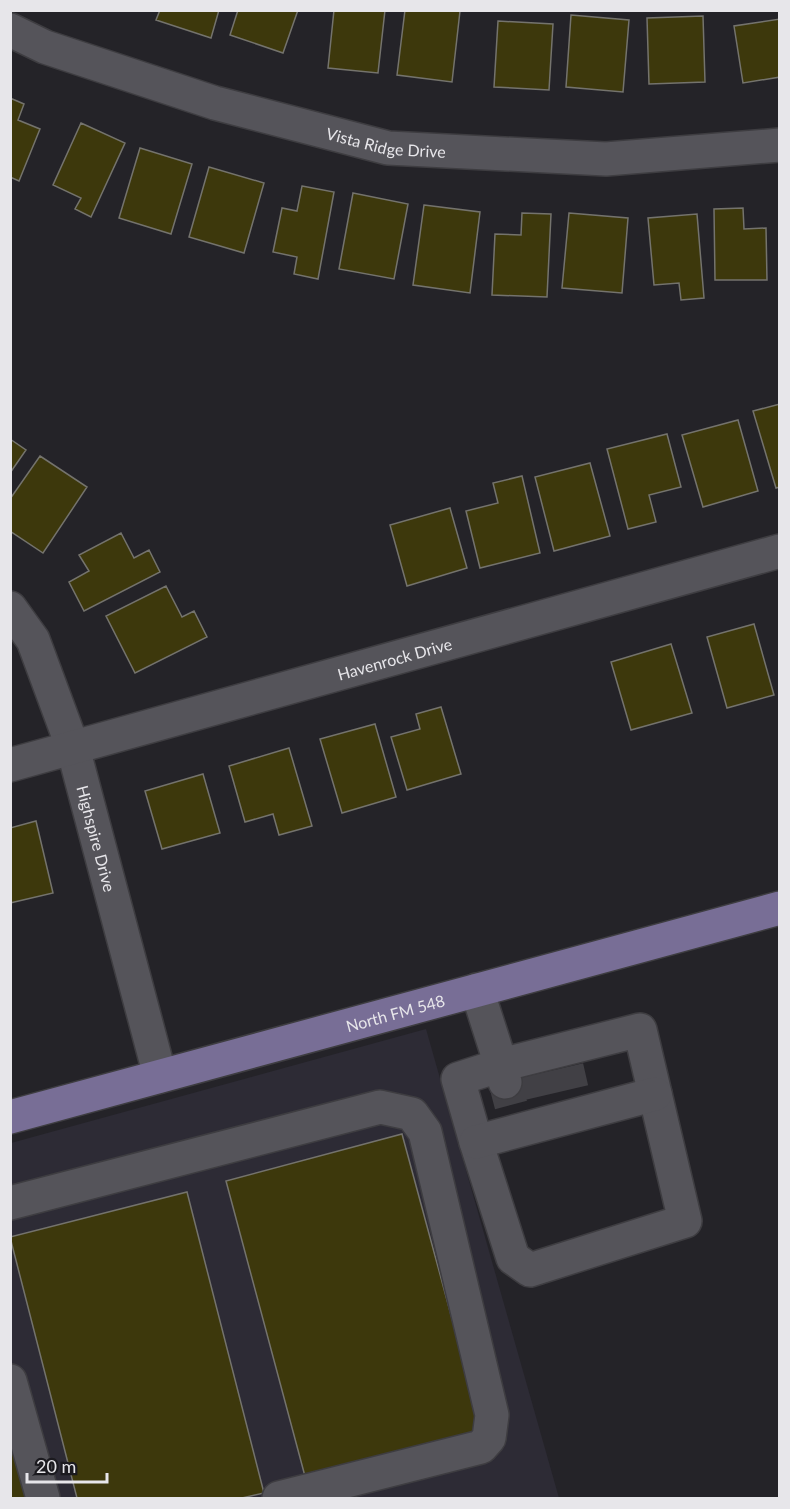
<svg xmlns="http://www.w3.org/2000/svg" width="790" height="1509" font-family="Lato,sans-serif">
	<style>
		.built { fill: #2d2b35 }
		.building { fill: #3d380c; stroke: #74736d; stroke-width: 1.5 }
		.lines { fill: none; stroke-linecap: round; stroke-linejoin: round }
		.minor-tunnel { stroke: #414045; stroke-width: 33; stroke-dasharray: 33 16; stroke-linecap: butt }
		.minor-casing { stroke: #3e3d41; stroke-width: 36 }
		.major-casing { stroke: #3e3d41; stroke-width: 36 }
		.minor { stroke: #55545a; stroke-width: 33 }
		.major { stroke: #786e96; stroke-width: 33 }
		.labels { text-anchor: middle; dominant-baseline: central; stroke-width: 4.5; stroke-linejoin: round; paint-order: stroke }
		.street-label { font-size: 16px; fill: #e7e6ea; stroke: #1b1a1f }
	</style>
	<rect width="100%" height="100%" fill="#242328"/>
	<path class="built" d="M426,1029L559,1498H11V1143Z"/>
	<path class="building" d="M160,10H219L211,38L156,20Z
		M238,10H298L283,53L230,35Z
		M334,10H385L378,73L328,68Z
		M405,10L460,11L452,82L397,75Z
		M571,15L629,20L623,92L566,87Z
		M703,16L705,82L649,84L647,18Z
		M780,19V77L743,83L734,26Z
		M498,21L553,24L549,90L494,87Z
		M10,98L24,104L18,120L40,129L19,181L10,177Z
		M81,123L125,143L91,217L75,209L81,198L53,185Z
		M140,148L192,164L171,234L119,218Z
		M209,167L264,183L244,253L189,237Z
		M302,186L334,192L318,279L294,274L297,257L273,252L282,208L297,211Z
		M353,193L408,204L394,279L339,269Z
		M424,205L480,212L470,293L413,285Z
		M743,208L744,229L766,228L767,280H715L714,209Z
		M522,213L551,214L547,297L492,295L495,234L521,235Z
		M569,213L628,218L622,293L562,288Z
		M697,214L704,298L681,300L679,283L654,285L648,218Z
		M780,404V487L776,488L753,411Z
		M738,420L758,491L703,507L682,435Z
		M667,434L681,487L649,495L656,522L628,529L607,449Z
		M10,439L26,450L10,473Z
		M40,456L87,487L43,553L10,531V499Z
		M590,463L610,536L554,551L535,477Z
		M522,476L540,553L480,568L466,511L498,503L493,483Z
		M450,508L467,568L407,586L390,525Z
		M121,533L134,558L149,550L160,572L84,611L69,582L89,571L79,555Z
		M166,586L182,617L194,611L207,637L135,673L106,616Z
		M754,624L774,695L727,708L707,637Z
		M671,644L692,713L631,730L611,662Z
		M441,707L461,774L407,790L391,737L420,729L416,714Z
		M375,724L396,797L342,813L320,739Z
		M289,748L312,826L279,835L273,814L245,822L229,766Z
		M203,774L220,833L162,849L145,791Z
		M36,821L53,893L10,903V828Z
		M402,1134L483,1433L306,1480L226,1181Z
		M187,1192L264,1493L242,1498H77L10,1237Z
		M10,1413L34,1498H10Z"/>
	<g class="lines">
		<path class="minor-tunnel" d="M567,1067L572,1089
			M537,1074L542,1096
			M505,1082L511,1105"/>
		<defs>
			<g id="minor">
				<path id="s1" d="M10,30L45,47L215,103L388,148L606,159L780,145"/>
				<path id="s2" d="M10,608L33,640L73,748L160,1076"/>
				<path id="s3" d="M10,765L780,551"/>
				<path d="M477,990L501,1065L640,1030L685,1221L530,1270L513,1258L476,1142L458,1079L501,1065L505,1082"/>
				<path d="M476,1142L655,1094"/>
				<path d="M10,1203L380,1107L412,1114L425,1132L492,1415L489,1438L481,1447L279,1498"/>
				<path d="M10,1381L43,1498"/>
			</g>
			<g id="major">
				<path id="s4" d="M10,1117L780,908"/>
			</g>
		</defs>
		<use href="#minor" class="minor-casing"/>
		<use href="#major" class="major-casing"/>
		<use href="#minor" class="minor"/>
		<use href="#major" class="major"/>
	</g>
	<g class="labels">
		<g class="street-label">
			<text stroke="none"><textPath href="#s1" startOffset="394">Vista Ridge Drive</textPath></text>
			<text stroke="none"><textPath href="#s3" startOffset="399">Havenrock Drive</textPath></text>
			<text stroke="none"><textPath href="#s2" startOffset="248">Highspire Drive</textPath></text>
			<text stroke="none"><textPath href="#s4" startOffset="399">North FM 548</textPath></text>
		</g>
	</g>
	<rect width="790" height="1509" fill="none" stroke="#e7e6ea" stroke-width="24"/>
	<path d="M27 1473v9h80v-9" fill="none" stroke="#e7e6ea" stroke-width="3"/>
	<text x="36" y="1473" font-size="18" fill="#e7e6ea" stroke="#1b1a1f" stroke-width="4.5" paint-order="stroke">20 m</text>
</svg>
